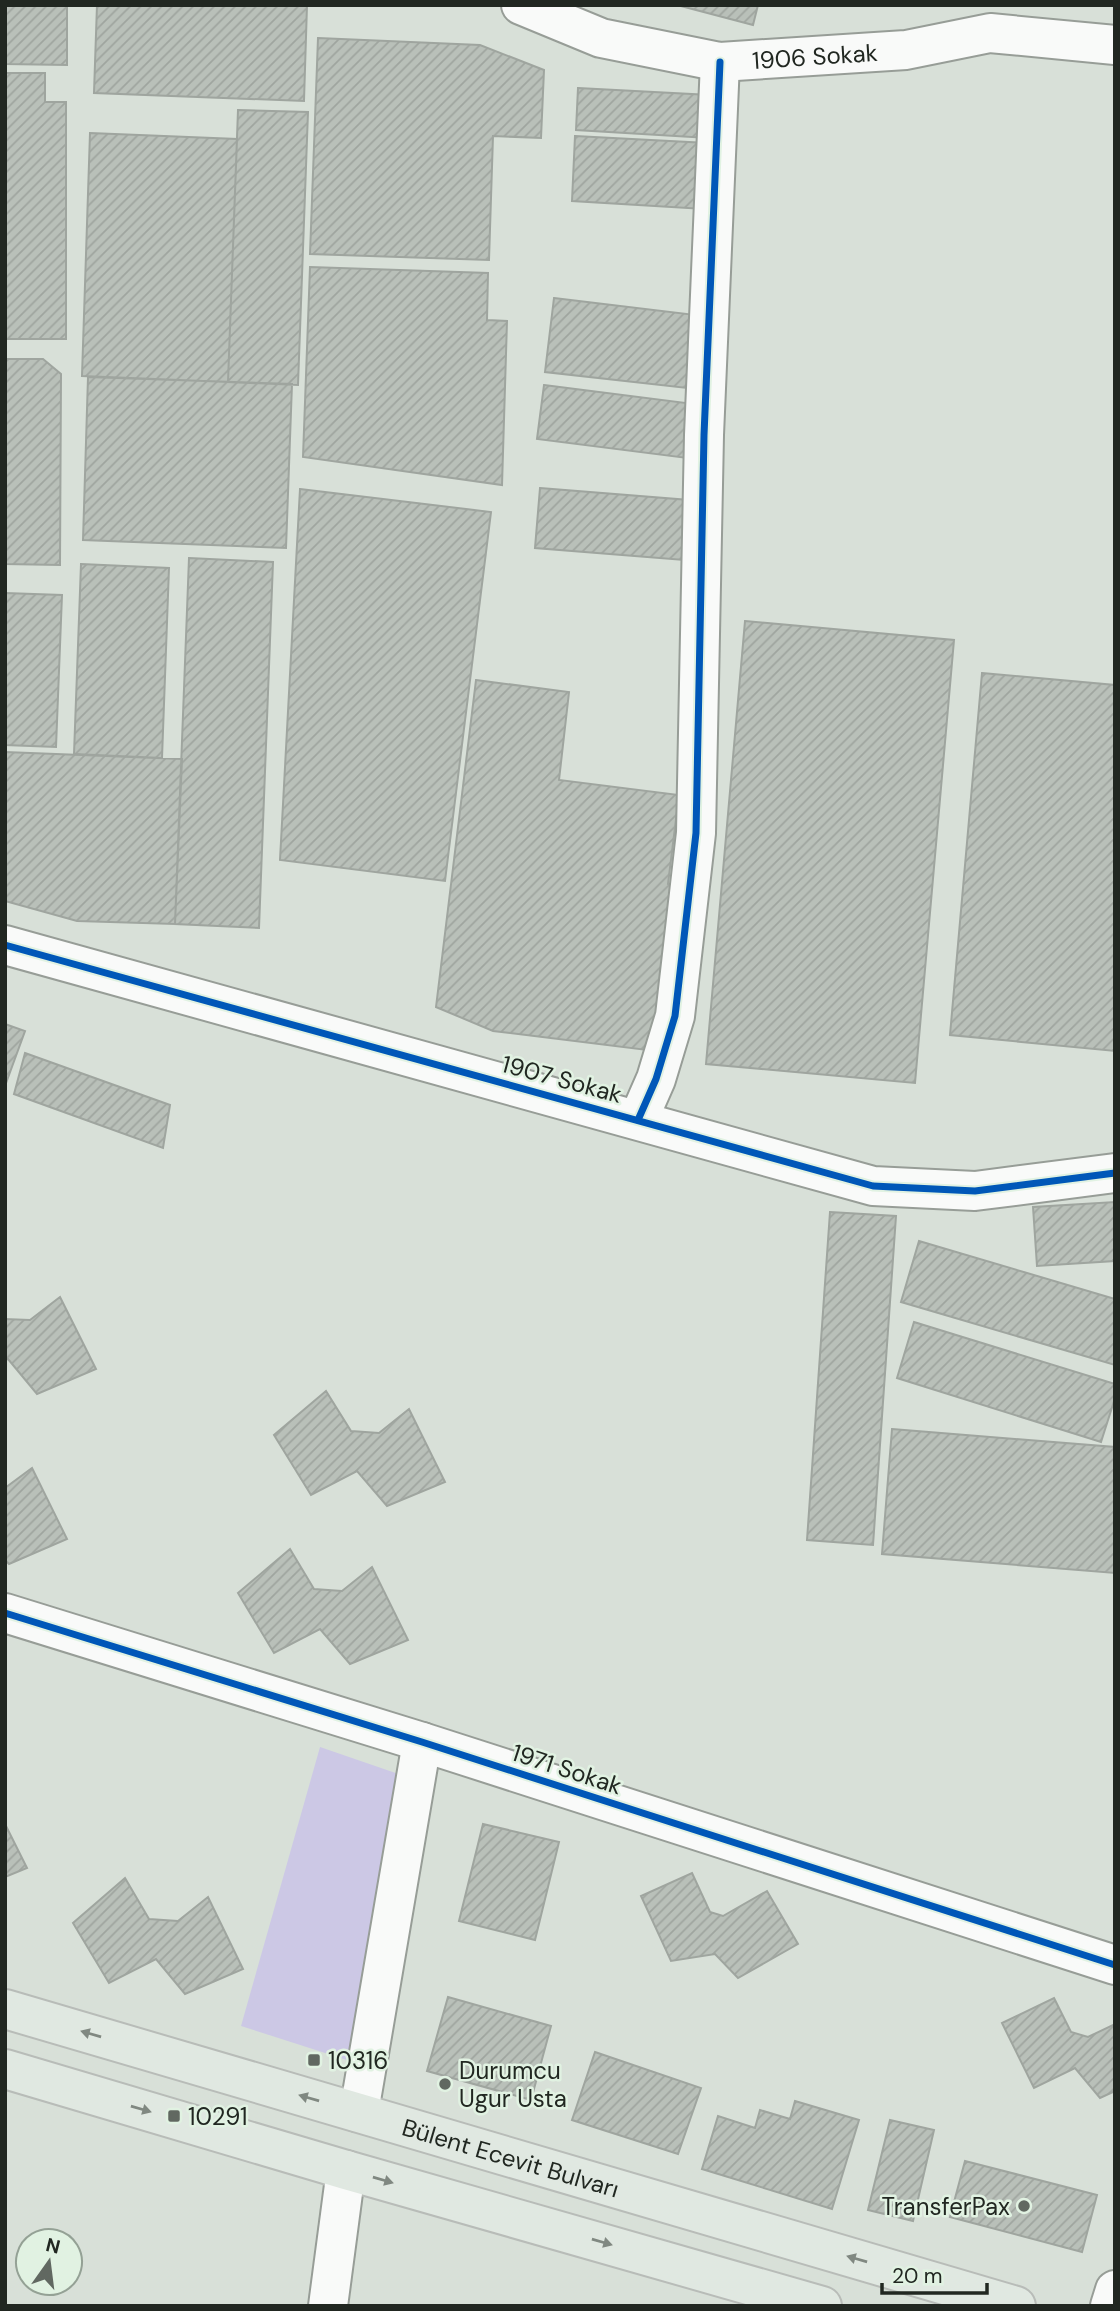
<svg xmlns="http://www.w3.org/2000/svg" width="1120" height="2311" font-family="'DM Sans',sans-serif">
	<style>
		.park { fill: #ccc8e5 }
		.building { fill: url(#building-hatch); stroke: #9fa59f; stroke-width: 2 }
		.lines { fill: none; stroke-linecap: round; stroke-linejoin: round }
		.minor-casing { stroke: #979d97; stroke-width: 42 }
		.major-casing { stroke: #b8bcb8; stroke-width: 42 }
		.minor { stroke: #f9faf9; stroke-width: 38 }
		.major { stroke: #e0e8e1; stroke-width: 38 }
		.cycleway-casing { stroke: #e1f2e2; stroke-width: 11 }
		.cycleway { stroke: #0057b8; stroke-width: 7 }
		.oneway { fill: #808881 }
		.poi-dot { fill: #616861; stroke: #e1f2e2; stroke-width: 2.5 }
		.labels { text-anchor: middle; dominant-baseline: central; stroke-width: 5; stroke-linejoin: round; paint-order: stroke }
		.street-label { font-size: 24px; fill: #212721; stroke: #e1f2e2 }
		.poi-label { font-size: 24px; fill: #212721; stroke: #e1f2e2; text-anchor: start }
	</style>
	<defs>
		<pattern id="building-hatch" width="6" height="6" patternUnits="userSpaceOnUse" patternTransform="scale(1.75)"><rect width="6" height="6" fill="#b9c0b9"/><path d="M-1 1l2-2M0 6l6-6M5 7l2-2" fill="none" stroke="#9fa59f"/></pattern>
	</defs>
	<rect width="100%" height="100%" fill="#d8e0d8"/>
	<path class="park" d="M320,1747L413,1779L350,2061L241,2026Z"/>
	<path class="building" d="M5,5H67V65L5,64Z
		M97,5H307L304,101L94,93Z
		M677,5H758L753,25Z
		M318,38L480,45L544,70L541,138L493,136L489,260L310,254Z
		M5,73H45V102H66V339H5Z
		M578,88L710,95L708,138L576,130Z
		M238,110L308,112L298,385L228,382Z
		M90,133L237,139L228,382L82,376Z
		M575,136L707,143L704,209L572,201Z
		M310,267L488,273L487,320L507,321L502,485L303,457Z
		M554,298L704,316L696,389L545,372Z
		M5,359H43L61,374L60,565L5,564Z
		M88,377L292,384L286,548L83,540Z
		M544,385L694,404L687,458L537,439Z
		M540,488L689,500L684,560L535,548Z
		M300,489L491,512L445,881L280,860Z
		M189,558L273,562L259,928L175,924Z
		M81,564L169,568L162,758L74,754Z
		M5,593L62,595L56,747L5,745Z
		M745,621L954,640L915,1083L706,1064Z
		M982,673L1115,685V1051L950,1035Z
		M476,680L569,692L559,780L679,795L668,884L684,886L663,1052L493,1031L436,1007Z
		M5,752L182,759L175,924L77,921L5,901Z
		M5,1024L25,1031L5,1086Z
		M25,1053L170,1105L163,1148L14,1094Z
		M1115,1202V1261L1037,1266L1033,1207Z
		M830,1212L896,1216L873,1545L807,1540Z
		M919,1241L1115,1299V1365L901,1302Z
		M60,1297L96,1369L37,1394L8,1359L5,1360V1319L30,1320Z
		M914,1322L1115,1384V1398L1101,1442L897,1378Z
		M326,1391L351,1431L379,1433L409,1409L445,1482L387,1506L357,1471L311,1495L274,1435Z
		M892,1429L1115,1447V1573L882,1554Z
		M32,1468L67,1539L9,1564L5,1560V1488Z
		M290,1549L314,1589L342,1591L372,1567L408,1640L350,1664L320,1629L274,1653L238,1593Z
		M5,1824L27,1868L5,1877Z
		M483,1824L559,1842L535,1940L459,1921Z
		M692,1873L710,1912L723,1916L767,1891L798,1944L738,1978L715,1954L671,1961L641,1896Z
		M125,1878L149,1919L178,1921L208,1897L243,1969L185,1994L156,1959L109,1983L73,1923Z
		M448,1997L551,2026L531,2100L427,2071Z
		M1054,1998L1071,2032L1088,2037L1115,2024V2091L1100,2098L1075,2068L1034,2088L1002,2023Z
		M595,2052L701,2088L678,2154L572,2120Z
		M795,2101L859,2120L832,2209L702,2169L718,2116L755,2128L760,2110L790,2119Z
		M890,2120L934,2130L913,2221L868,2210Z
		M965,2161L1097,2195L1082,2252L950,2217Z"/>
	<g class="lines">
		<defs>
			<g id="minor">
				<path id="s1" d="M521,5L601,38L720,62L906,50L990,33L1115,45"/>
				<path d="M5,945L873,1186L975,1191L1115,1173"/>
				<path d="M638,1120L656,1079L675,1016L696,833L704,435L720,62"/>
				<path d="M5,1613L422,1742L1115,1965"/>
				<path d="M357,2112L360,2106L422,1742"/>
				<path d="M328,2306L346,2170"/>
				<path d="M1110,2306L1115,2290"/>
			</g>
			<g id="major">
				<path id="s2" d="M5,2009L1016,2306"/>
				<path d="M5,2069L346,2170L822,2306"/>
			</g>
		</defs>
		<use href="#minor" class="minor-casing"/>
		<use href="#major" class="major-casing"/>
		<use href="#minor" class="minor"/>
		<use href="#major" class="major"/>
		<defs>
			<path id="cycleway" d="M5,945L873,1186L975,1191L1115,1173
				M638,1120L656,1079L675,1016L696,833L704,435L720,62
				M5,1613L422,1742L1115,1965"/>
		</defs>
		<use href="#cycleway" class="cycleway-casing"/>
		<use href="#cycleway" class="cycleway"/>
	</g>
	<defs><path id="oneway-solid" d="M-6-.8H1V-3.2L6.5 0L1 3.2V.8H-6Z" transform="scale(1.75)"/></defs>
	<g class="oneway">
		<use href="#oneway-solid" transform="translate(91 2034) rotate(-164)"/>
		<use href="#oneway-solid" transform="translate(309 2098) rotate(-164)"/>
		<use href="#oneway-solid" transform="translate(141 2109) rotate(16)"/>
		<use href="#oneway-solid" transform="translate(383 2180) rotate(16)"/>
		<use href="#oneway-solid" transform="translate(602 2242) rotate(16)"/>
		<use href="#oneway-solid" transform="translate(857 2259) rotate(-164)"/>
	</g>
	<g class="poi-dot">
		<rect x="307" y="2053" width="14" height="14" rx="3.5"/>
		<circle cx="445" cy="2084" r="7"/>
		<rect x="167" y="2109" width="14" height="14" rx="3.5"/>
		<circle cx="1024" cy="2206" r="7"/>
	</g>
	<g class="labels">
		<g class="street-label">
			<text stroke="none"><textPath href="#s1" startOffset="303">1906 Sokak</textPath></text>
			<text transform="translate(562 1079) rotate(15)">1907 Sokak</text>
			<text transform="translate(567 1769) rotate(18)">1971 Sokak</text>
			<text stroke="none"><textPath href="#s2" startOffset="527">Bülent Ecevit Bulvarı</textPath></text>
		</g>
		<g class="poi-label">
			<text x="328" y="2060">10316</text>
			<text x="459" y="2070">Durumcu<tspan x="459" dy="28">Ugur Usta</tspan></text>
			<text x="188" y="2116">10291</text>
			<text x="1010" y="2206" text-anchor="end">TransferPax</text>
		</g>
	</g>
	<rect width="1120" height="2311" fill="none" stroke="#212721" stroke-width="14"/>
	<g transform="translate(49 2262) rotate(14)"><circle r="33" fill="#e1f2e2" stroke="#94a195" stroke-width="2"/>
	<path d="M0-5L12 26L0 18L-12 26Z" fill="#616861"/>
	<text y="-10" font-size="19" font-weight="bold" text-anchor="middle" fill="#212721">N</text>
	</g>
	<path d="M882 2283v10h105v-10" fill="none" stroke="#212721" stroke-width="3.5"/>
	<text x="892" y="2283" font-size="21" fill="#212721" stroke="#e1f2e2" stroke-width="5" paint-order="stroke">20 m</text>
</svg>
